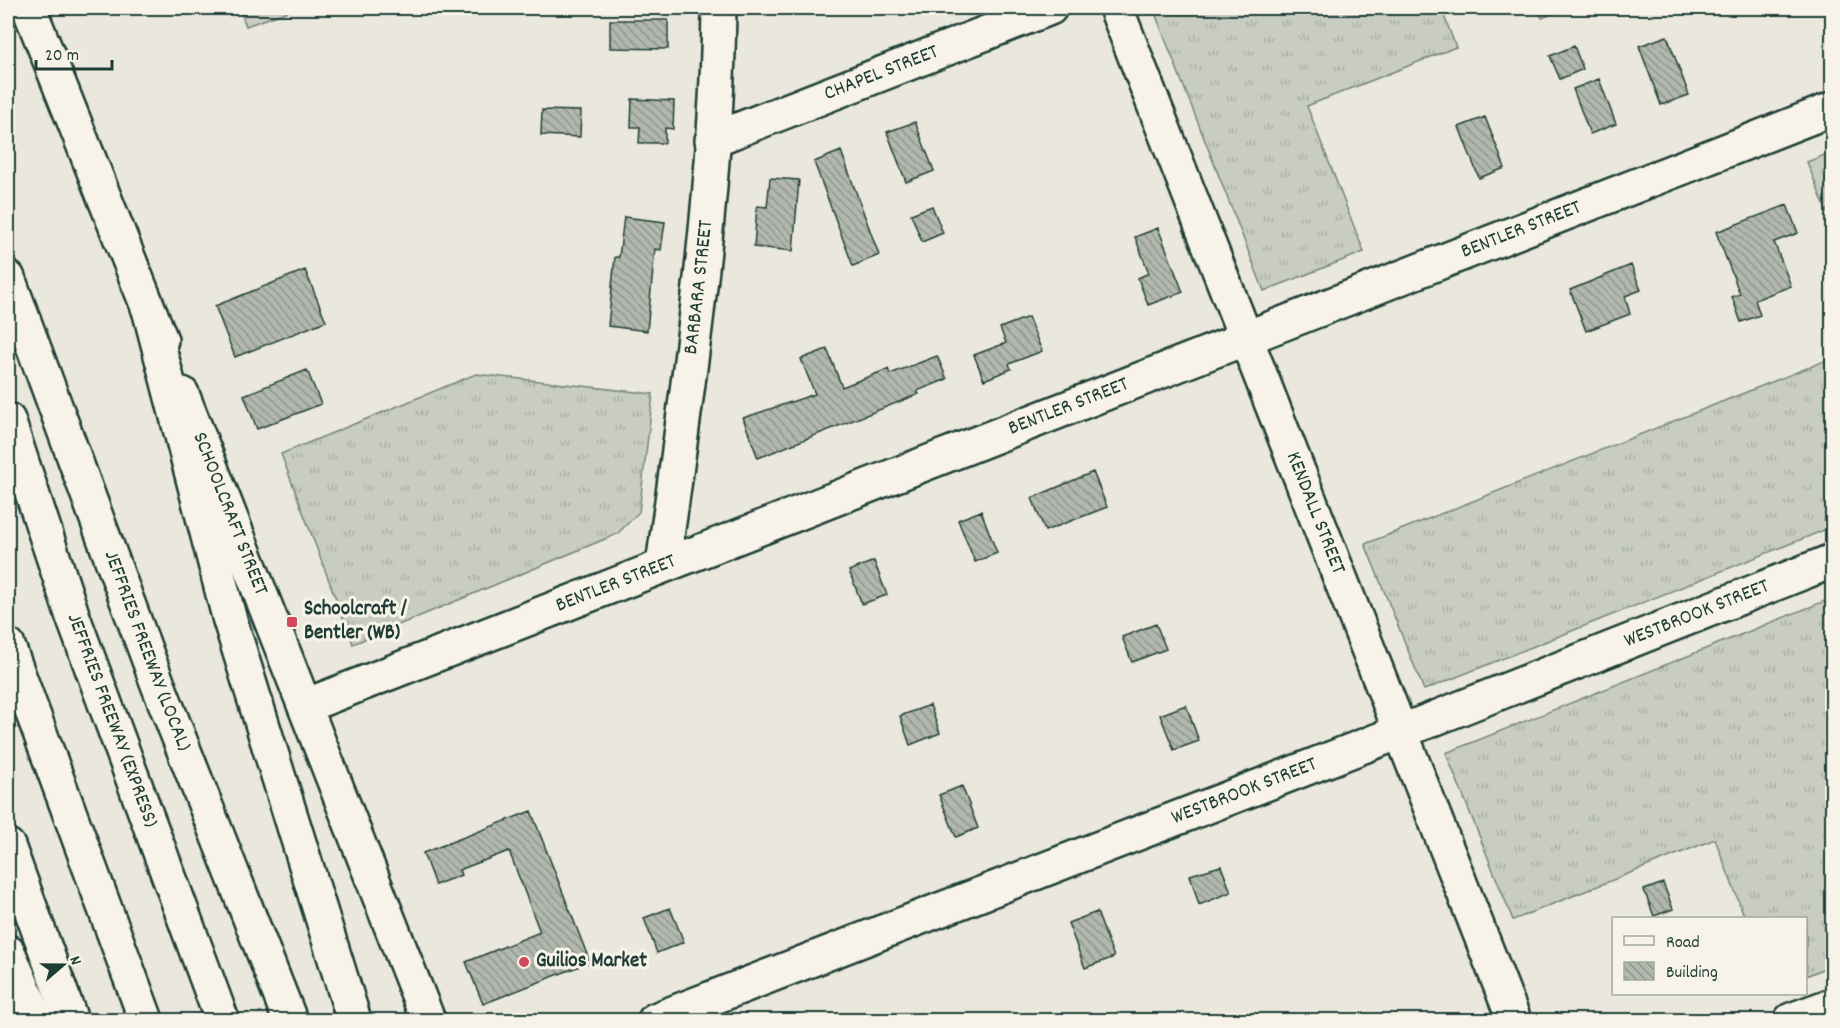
<svg xmlns="http://www.w3.org/2000/svg" width="1840" height="1028" font-family="Dekko,sans-serif">
	<style>
		.grass { fill: url(#grass-tufts); stroke: #74847a; stroke-width: 1.5 }
		.building { fill: url(#building-back-hatch); stroke: #1f3d34; stroke-width: 1.5 }
		.lines { fill: none; stroke-linecap: round; stroke-linejoin: round }
		.minor-casing { stroke: #1f3d34; stroke-width: 38 }
		.major-casing { stroke: #1f3d34; stroke-width: 38 }
		.highway-casing { stroke: #1f3d34; stroke-width: 38 }
		.minor { stroke: #f7f3e8; stroke-width: 33 }
		.major { stroke: #f7f3e8; stroke-width: 33 }
		.highway { stroke: #f7f3e8; stroke-width: 33 }
		.poi-dot { fill: #d1495b; stroke: #f7f3e8; stroke-width: 2 }
		.labels { text-anchor: middle; dominant-baseline: central; stroke-width: 6; stroke-linejoin: round; paint-order: stroke }
		.street-label { font-size: 21px; fill: #1f3d34; stroke: #f7f3e8 }
		.poi-label { font-size: 21px; font-weight: bold; fill: #1f3d34; stroke: #f7f3e8; text-anchor: start }
	</style>
	<defs>
		<pattern id="grass-tufts" width="24" height="20" patternUnits="userSpaceOnUse" patternTransform="scale(1.5)"><rect width="24" height="20" fill="#c8ccc1"/><path d="M3 7l-1-3M5 7V3M7 7l1-3M15 17l-1-3M17 17v-4M19 17l1-3" fill="none" stroke="#abb0a6"/></pattern>
		<pattern id="building-back-hatch" width="6" height="6" patternUnits="userSpaceOnUse" patternTransform="scale(1.5)"><rect width="6" height="6" fill="#b2b8ae"/><path d="M-1 5l2 2M0 0l6 6M5-1l2 2" fill="none" stroke="#90978e"/></pattern>
	</defs>
	<rect width="100%" height="100%" fill="#eae8dd"/>
	<filter id="ink" filterUnits="userSpaceOnUse"><feTurbulence type="fractalNoise" baseFrequency=".0167" numOctaves="2"/><feDisplacementMap in="SourceGraphic" scale="12" xChannelSelector="R" yChannelSelector="G"/><feConvolveMatrix kernelMatrix="1 2 1 2 8 2 1 2 1" color-interpolation-filters="sRGB"/></filter>
	<g filter="url(#ink)">
		<path class="grass" d="M239,8H297L246,26Z
			M1153,8H1441L1456,47L1307,106L1364,252L1264,291Z
			M1538,8H1567L1542,18Z
			M1832,152V225L1807,162Z
			M1832,358V527L1424,690L1365,544Z
			M476,374L653,394L639,512L617,534L353,644L281,454Z
			M1832,598V965L1806,976V918H1745L1715,839L1513,920L1446,753Z"/>
		<path class="building" d="M610,20H668V49L610,48Z
			M1667,36L1689,95L1661,105L1639,46Z
			M1574,46L1583,69L1560,79L1550,56Z
			M1599,79L1616,124L1590,134L1573,89Z
			M632,99L674,101L673,129L665,128V143H639L640,127H631Z
			M542,110L581,111L580,137L541,135Z
			M1485,117L1505,168L1479,178L1459,127Z
			M915,122L934,171L906,182L887,132Z
			M841,151L879,255L853,266L814,162Z
			M770,178L799,180L793,251L754,247L757,206L767,207Z
			M1787,205L1798,233L1774,242L1791,286L1755,300L1760,315L1741,322L1732,297L1740,294L1716,232Z
			M932,206L943,233L922,242L911,214Z
			M624,217L665,222L661,250L655,249L647,331L608,326L615,257H619Z
			M1158,228L1183,292L1148,305L1138,278L1149,273L1135,237Z
			M1631,265L1641,290L1625,296L1630,314L1586,331L1570,290Z
			M305,270L326,321L235,357L215,306Z
			M1028,317L1042,351L1009,364L1011,369L984,380L974,355L1006,343L1000,328Z
			M827,349L842,387L888,369L890,374L937,356L947,379L917,391L919,394L758,458L743,418L815,394L801,359Z
			M307,370L321,404L257,429L244,395Z
			M1093,472L1107,507L1045,531L1032,498Z
			M981,511L997,553L975,562L958,520Z
			M874,561L887,595L862,604L849,571Z
			M1156,624L1166,649L1132,662L1122,637Z
			M930,705L940,733L910,745L900,716Z
			M1186,705L1199,741L1174,750L1160,715Z
			M962,786L978,828L956,837L939,795Z
			M531,811L590,962L483,1004L466,962L540,932L509,851L459,870L461,875L435,885L423,853Z
			M1221,866L1231,892L1199,905L1190,875Z
			M1663,883L1673,909L1654,916L1644,890Z
			M670,908L684,942L657,953L644,918Z
			M1097,912L1114,957L1085,968L1068,923Z"/>
		<g class="lines">
			<defs>
				<g id="minor">
					<path id="s1" d="M1116,8L1514,1020"/>
					<path id="s2" d="M712,140L1050,8"/>
					<path id="s3" d="M663,565C689,380 717,194 719,8"/>
					<path id="s4" d="M305,706L1832,109"/>
					<path id="s5" d="M655,1020L1428,721L1832,561"/>
					<path d="M1791,1020L1832,1005"/>
				</g>
				<g id="major">
					<path d="M29,8L161,340"/>
					<path id="s6" d="M182,394L428,1020"/>
				</g>
				<g id="highway">
					<path id="s7" d="M8,278L157,682L290,1020"/>
					<path d="M150,313L229,617L354,1020"/>
					<path id="s8" d="M8,420L73,617L222,1020"/>
					<path d="M8,646L146,1020"/>
					<path d="M8,846L71,1020"/>
					<path d="M8,952L37,1020"/>
				</g>
			</defs>
			<use href="#minor" class="minor-casing"/>
			<use href="#major" class="major-casing"/>
			<use href="#highway" class="highway-casing"/>
			<use href="#minor" class="minor"/>
			<use href="#major" class="major"/>
			<use href="#highway" class="highway"/>
		</g>
	</g>
	<g class="poi-dot">
		<rect x="286" y="616" width="12" height="12" rx="3"/>
		<circle cx="524" cy="962" r="6"/>
	</g>
	<g class="labels">
		<g class="street-label">
			<text stroke="none"><textPath href="#s2" startOffset="182">CHAPEL STREET</textPath></text>
			<text stroke="none"><textPath href="#s4" startOffset="1306">BENTLER STREET</textPath></text>
			<text stroke="none"><textPath href="#s3" startOffset="280">BARBARA STREET</textPath></text>
			<text stroke="none"><textPath href="#s4" startOffset="820">BENTLER STREET</textPath></text>
			<text stroke="none"><textPath href="#s6" startOffset="129">SCHOOLCRAFT STREET</textPath></text>
			<text stroke="none"><textPath href="#s1" startOffset="543">KENDALL STREET</textPath></text>
			<text stroke="none"><textPath href="#s4" startOffset="334">BENTLER STREET</textPath></text>
			<text stroke="none"><textPath href="#s5" startOffset="1118">WESTBROOK STREET</textPath></text>
			<text stroke="none"><textPath href="#s7" startOffset="398">JEFFRIES FREEWAY (LOCAL)</textPath></text>
			<text stroke="none"><textPath href="#s8" startOffset="318">JEFFRIES FREEWAY (EXPRESS)</textPath></text>
			<text stroke="none"><textPath href="#s5" startOffset="632">WESTBROOK STREET</textPath></text>
		</g>
		<g class="poi-label">
			<text x="304" y="610">Schoolcraft /<tspan x="304" dy="24">Bentler (WB)</tspan></text>
			<text x="536" y="962">Guilios Market</text>
		</g>
	</g>
	<rect width="1840" height="1028" fill="none" stroke="#f7f3e8" stroke-width="30"/>
	<rect x="15" y="15" width="1810" height="998" fill="none" stroke="#1f3d34" stroke-width="2" filter="url(#ink)"/>
	<rect x="1612" y="917" width="195" height="78" fill="#f7f3e8" stroke="#a1aaa0" stroke-width="1.5"/>
	<rect x="1624" y="936" width="30" height="9" fill="#f7f3e8" stroke="#a1aaa0" stroke-width="1.5"/>
	<text x="1666" y="947" font-size="18" fill="#1f3d34">Road</text>
	<rect x="1624" y="962" width="30" height="18" fill="url(#building-back-hatch)" stroke="#a1aaa0" stroke-width="1.5"/>
	<text x="1666" y="977" font-size="18" fill="#1f3d34">Building</text>
	<g transform="translate(63 965) rotate(70)" stroke="#f7f3e8" stroke-width="4.5" paint-order="stroke">
	<path d="M0-4.5L10 22L0 15L-10 22Z" fill="#1f3d34"/>
	<text y="-9" font-size="16" font-weight="bold" text-anchor="middle" fill="#1f3d34">N</text>
	</g>
	<path d="M36 60v9h76v-9" fill="none" stroke="#1f3d34" stroke-width="3"/>
	<text x="45" y="60" font-size="18" fill="#1f3d34" stroke="#f7f3e8" stroke-width="4.5" paint-order="stroke">20 m</text>
</svg>
